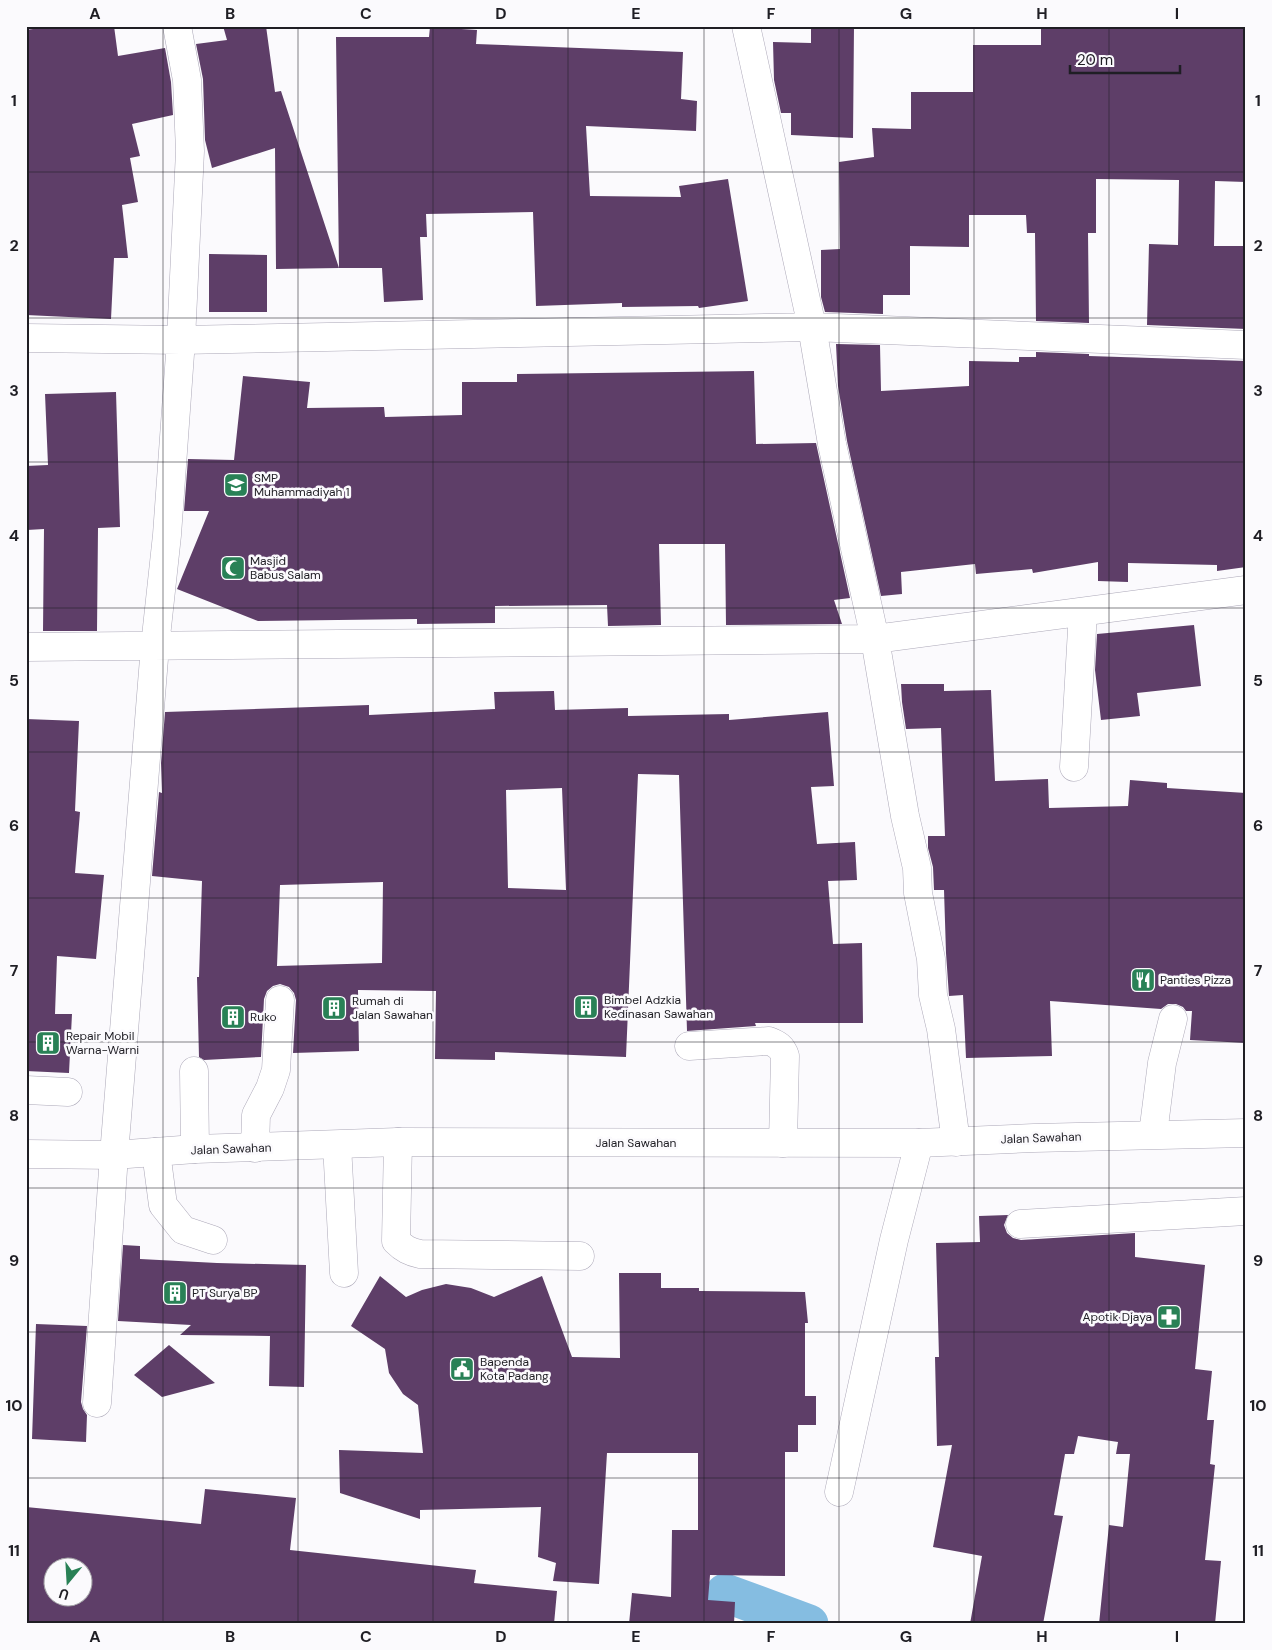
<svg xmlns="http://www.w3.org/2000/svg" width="1272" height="1650" font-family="'DM Sans',sans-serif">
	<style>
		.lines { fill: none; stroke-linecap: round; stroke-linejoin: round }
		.canal { stroke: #85bde1; stroke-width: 39 }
		.building { fill: #5e3e68; fill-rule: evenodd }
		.minor-casing { stroke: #aca8b8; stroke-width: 29 }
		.major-casing { stroke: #aca8b8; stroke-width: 29 }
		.minor { stroke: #fff; stroke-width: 28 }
		.major { stroke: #fff; stroke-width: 28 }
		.grid { fill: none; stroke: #1f1e24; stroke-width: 1; stroke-opacity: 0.55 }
		.labels { text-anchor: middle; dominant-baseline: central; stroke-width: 5; stroke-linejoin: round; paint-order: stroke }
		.poi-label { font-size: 12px; fill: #1f1e24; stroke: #fbfafd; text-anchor: start }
		.street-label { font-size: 12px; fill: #1f1e24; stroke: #fbfafd }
		.neatline { fill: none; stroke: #1f1e24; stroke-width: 2 }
		.grid-label { font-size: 16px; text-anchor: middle; font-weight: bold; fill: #1f1e24 }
	</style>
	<rect width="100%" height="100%" fill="#fbfafd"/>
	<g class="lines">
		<path class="canal" d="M725,1593L809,1624"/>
	</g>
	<path class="building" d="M54,26H114L118,56L165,48L171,82L173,115L132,124L140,156L130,158L138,202L122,205L128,258H114L111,319L26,315V30Z
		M223,26H266L275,92L281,91L339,268L276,269L275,148L212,168L205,140L203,79L196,44L227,40Z
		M811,26H854L853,138L791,135V113H781L774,80L773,42L811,43Z
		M1041,26H1246V182L1215,181L1214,246H1246V329L1147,325L1149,244L1178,245L1179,180L1096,179V233H1088L1089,323L1036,321L1035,233H1027L1026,215H969V247L910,246V295H883V314L825,312L821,297V250L840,249L839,162L874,157L872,128L911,129V92H973V45H1041Z
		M430,27L477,30L476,44L683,52L681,99L697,101L696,131L586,126L590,196L681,197L679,186L728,179L748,301L699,308L698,306L622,307V303L536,306L533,212L426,214L427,237H420L423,300L384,302L382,268H339L336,37H429Z
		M209,254L267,255V312H209Z
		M836,344L880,345L881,391L969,386V361L1019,362V357H1036V352L1089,354V356L1246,361V567L1217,571V565L1128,563V582L1098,581V562L1033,573L1032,569L976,574L975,564L901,572L902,594L881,596L847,441L838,386Z
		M754,371L756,444L816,443L850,598L834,600L842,624L726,625L725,544H659L661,625L608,626L607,605L495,606V623L417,624V619L258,621L177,589L209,511H184L188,459L234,460L243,376L310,382L307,408L384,407L385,417L462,415V382H517V374Z
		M116,392L120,527L98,528L97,631H43L44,529L27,530L26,466L48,465L45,394Z
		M1194,625L1201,686L1137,693L1140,716L1101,720L1095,670L1097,634Z
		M901,684H944V691L991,690L995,781L1048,779L1049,808L1128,806L1130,780L1167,783V788L1246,793V1043L1190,1040L1192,1011H1186L1183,1007L1176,1004H1168L1161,1009L1050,1001L1052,1056L966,1058L963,995L949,996L946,953L944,890H934L933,867L928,848V836H945L941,728L906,729L902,702Z
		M554,691L555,710L628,708V716L729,714V720L828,712L834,786L811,787L817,844L855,842L857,880L828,881L833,944L862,943L863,1023H755L756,1026L687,1031L679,775L638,774L626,1057L495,1052V1060L435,1059L436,991L358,990L359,1051L293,1053L296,1000L294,993L289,987L280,984L273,986L267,991L264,999L261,1057L204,1060L199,1057L197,977H199L202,881L152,876L159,792L162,793L161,763L165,712L369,705V715L495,709L494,692ZM562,788L566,890L508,888L506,790ZM383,882L382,963L277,966L280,885Z
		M26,719L79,721L75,811L80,812L75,873L104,875L96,959L57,956L55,1014H72L69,1073L26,1071Z
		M1008,1215L1004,1225L1007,1233L1013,1238L1021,1240L1135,1233V1257L1205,1265L1195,1369L1212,1371L1207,1420H1214L1210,1464L1215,1465L1205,1560L1221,1561L1215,1624H1099L1109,1525L1123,1527L1130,1454H1116L1118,1442L1078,1436L1074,1454H1065L1054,1515L1063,1516L1043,1624H970L982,1556L933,1547L952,1445L937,1446L935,1357H939L936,1243L980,1242L979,1216Z
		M123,1245L140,1246V1259L217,1263L306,1265L304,1387L269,1386L270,1336L180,1335L191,1325L118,1321Z
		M619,1273H661V1288H699V1291L805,1292L808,1323H805V1396H816V1425H798V1452H785V1576L710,1575L708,1600L735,1602L734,1624H629L632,1593L671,1597L672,1530H698V1453H607L599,1584L553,1581L556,1563L538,1557L541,1507L420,1510V1519L340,1493L339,1450L423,1453L418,1405L403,1394L389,1373L385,1349L351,1326L380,1276L406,1297L422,1290L446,1284L471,1288L494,1297L542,1276L572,1357L620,1358Z
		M36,1324L87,1326L81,1402L83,1409L87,1415L86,1442L32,1439Z
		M169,1345L215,1383L162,1397L134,1375Z
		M205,1489L296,1498L290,1550L476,1570L474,1583L557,1591L554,1624H26V1507L201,1524ZM52,1568H82V1598H52Z"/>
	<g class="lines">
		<defs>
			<path id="minor" d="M177,26L187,80L190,151L181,340L812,327L1246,345
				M746,26L812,327L832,444L875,639L905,816L917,868L918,893L931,959L933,995L941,1029L956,1142
				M26,338L181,340L167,535L155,646L114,1155L97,1403
				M26,647L875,639L1246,590
				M1074,767L1083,612
				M689,1046L769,1041C777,1044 782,1047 785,1056L783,1143
				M194,1071L195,1149
				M26,1090L68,1092
				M1153,1134L1162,1063L1173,1019
				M398,1142L396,1241C404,1249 410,1252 420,1254L580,1256
				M337,1145L344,1273
				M255,1148L256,1115L270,1088L276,1070L280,1000
				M156,1152L163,1205L183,1230L213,1240
				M1020,1224L1246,1211
				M839,1492L894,1240L919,1143"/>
			<path id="major" d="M26,1154L114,1155L195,1149L398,1142L919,1143L1034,1138L1246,1133"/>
		</defs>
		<use href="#minor" class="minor-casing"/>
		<use href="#major" class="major-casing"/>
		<use href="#minor" class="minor"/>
		<use href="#major" class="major"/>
	</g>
	<path class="grid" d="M163,26V1624M298,26V1624M433,26V1624M568,26V1624M704,26V1624M839,26V1624M974,26V1624M1109,26V1624M26,172H1246M26,318H1246M26,462H1246M26,608H1246M26,752H1246M26,898H1246M26,1042H1246M26,1188H1246M26,1332H1246M26,1478H1246"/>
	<defs>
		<symbol id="school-square" viewBox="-11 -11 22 22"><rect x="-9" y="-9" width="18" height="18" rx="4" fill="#298156" stroke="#fbfafd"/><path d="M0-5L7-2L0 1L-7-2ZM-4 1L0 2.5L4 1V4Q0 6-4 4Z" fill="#fff"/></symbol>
		<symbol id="mosque-square" viewBox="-11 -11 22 22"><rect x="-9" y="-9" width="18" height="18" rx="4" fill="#298156" stroke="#fbfafd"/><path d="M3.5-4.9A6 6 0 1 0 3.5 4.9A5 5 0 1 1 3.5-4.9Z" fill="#fff"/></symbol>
		<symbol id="restaurant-square" viewBox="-11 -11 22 22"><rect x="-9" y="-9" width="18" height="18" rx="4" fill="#298156" stroke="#fbfafd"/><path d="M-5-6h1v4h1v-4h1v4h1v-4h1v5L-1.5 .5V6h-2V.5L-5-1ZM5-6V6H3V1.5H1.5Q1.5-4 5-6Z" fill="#fff"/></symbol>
		<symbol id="building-square" viewBox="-11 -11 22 22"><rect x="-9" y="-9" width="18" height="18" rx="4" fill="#298156" stroke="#fbfafd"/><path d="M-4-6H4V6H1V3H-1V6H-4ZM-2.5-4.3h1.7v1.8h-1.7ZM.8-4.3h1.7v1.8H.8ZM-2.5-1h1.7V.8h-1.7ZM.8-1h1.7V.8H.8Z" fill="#fff"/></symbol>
		<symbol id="pharmacy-square" viewBox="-11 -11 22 22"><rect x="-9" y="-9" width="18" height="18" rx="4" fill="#298156" stroke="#fbfafd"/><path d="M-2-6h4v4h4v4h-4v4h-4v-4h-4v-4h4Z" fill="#fff"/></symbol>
		<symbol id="civic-square" viewBox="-11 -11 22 22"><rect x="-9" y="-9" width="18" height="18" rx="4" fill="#298156" stroke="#fbfafd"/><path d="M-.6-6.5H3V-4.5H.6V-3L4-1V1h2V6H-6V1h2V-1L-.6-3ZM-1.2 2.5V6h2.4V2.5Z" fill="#fff"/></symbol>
	</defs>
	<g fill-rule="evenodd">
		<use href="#school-square" x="222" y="471" width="28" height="28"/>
		<use href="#mosque-square" x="219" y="554" width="28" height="28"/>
		<use href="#restaurant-square" x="1129" y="966" width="28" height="28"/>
		<use href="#building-square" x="572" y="993" width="28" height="28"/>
		<use href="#building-square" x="320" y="994" width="28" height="28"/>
		<use href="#building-square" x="219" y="1003" width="28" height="28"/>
		<use href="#building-square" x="34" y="1029" width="28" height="28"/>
		<use href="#building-square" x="161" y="1279" width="28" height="28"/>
		<use href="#pharmacy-square" x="1155" y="1303" width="28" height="28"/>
		<use href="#civic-square" x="448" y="1355" width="28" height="28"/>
	</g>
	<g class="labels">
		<g class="poi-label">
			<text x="254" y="478">SMP<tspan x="254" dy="14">Muhammadiyah 1</tspan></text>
			<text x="250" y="561">Masjid<tspan x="250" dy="14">Babus Salam</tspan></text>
			<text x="1160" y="980">Panties Pizza</text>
			<text x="604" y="1000">Bimbel Adzkia<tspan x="604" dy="14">Kedinasan Sawahan</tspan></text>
			<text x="352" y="1001">Rumah di<tspan x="352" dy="14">Jalan Sawahan</tspan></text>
			<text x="250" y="1017">Ruko</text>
			<text x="66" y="1036">Repair Mobil<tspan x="66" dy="14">Warna-Warni</tspan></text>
			<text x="192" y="1293">PT Surya BP</text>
			<text x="1152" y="1317" text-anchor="end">Apotik Djaya</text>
			<text x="480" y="1362">Bapenda<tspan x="480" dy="14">Kota Padang</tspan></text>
		</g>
		<g class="street-label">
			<text transform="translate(1041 1138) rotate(-2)">Jalan Sawahan</text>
			<text x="636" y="1143">Jalan Sawahan</text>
			<text transform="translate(231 1149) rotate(-2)">Jalan Sawahan</text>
		</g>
	</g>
	<rect width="1272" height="1650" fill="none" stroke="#fbfafd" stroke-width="55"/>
	<g transform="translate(68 1582) rotate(198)"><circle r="24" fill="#fbfafd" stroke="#a3a2a6"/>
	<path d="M0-4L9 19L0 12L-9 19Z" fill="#298156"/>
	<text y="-8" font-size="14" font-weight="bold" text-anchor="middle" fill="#1f1e24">U</text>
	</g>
	<path d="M1070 65v8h110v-8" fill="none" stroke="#1f1e24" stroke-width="2.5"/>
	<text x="1077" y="65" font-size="15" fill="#1f1e24" stroke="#fbfafd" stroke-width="4" paint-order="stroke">20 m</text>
	<rect x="28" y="28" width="1216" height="1594" class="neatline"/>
	<g class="grid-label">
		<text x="95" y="19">A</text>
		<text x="230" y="19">B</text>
		<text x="366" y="19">C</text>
		<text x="501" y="19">D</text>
		<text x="636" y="19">E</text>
		<text x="771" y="19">F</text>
		<text x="906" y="19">G</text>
		<text x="1042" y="19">H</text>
		<text x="1177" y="19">I</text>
		<text x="14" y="106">1</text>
		<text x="1258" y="106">1</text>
		<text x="14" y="251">2</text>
		<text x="1258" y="251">2</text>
		<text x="14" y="396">3</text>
		<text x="1258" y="396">3</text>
		<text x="14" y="541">4</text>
		<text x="1258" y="541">4</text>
		<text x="14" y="686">5</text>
		<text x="1258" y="686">5</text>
		<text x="14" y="831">6</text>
		<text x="1258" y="831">6</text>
		<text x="14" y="976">7</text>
		<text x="1258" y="976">7</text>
		<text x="14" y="1121">8</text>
		<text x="1258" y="1121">8</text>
		<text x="14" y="1266">9</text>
		<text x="1258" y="1266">9</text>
		<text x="14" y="1411">10</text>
		<text x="1258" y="1411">10</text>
		<text x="14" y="1556">11</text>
		<text x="1258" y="1556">11</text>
		<text x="95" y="1642">A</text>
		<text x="230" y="1642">B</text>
		<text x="366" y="1642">C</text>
		<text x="501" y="1642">D</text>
		<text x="636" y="1642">E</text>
		<text x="771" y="1642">F</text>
		<text x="906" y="1642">G</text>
		<text x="1042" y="1642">H</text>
		<text x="1177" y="1642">I</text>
	</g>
</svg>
